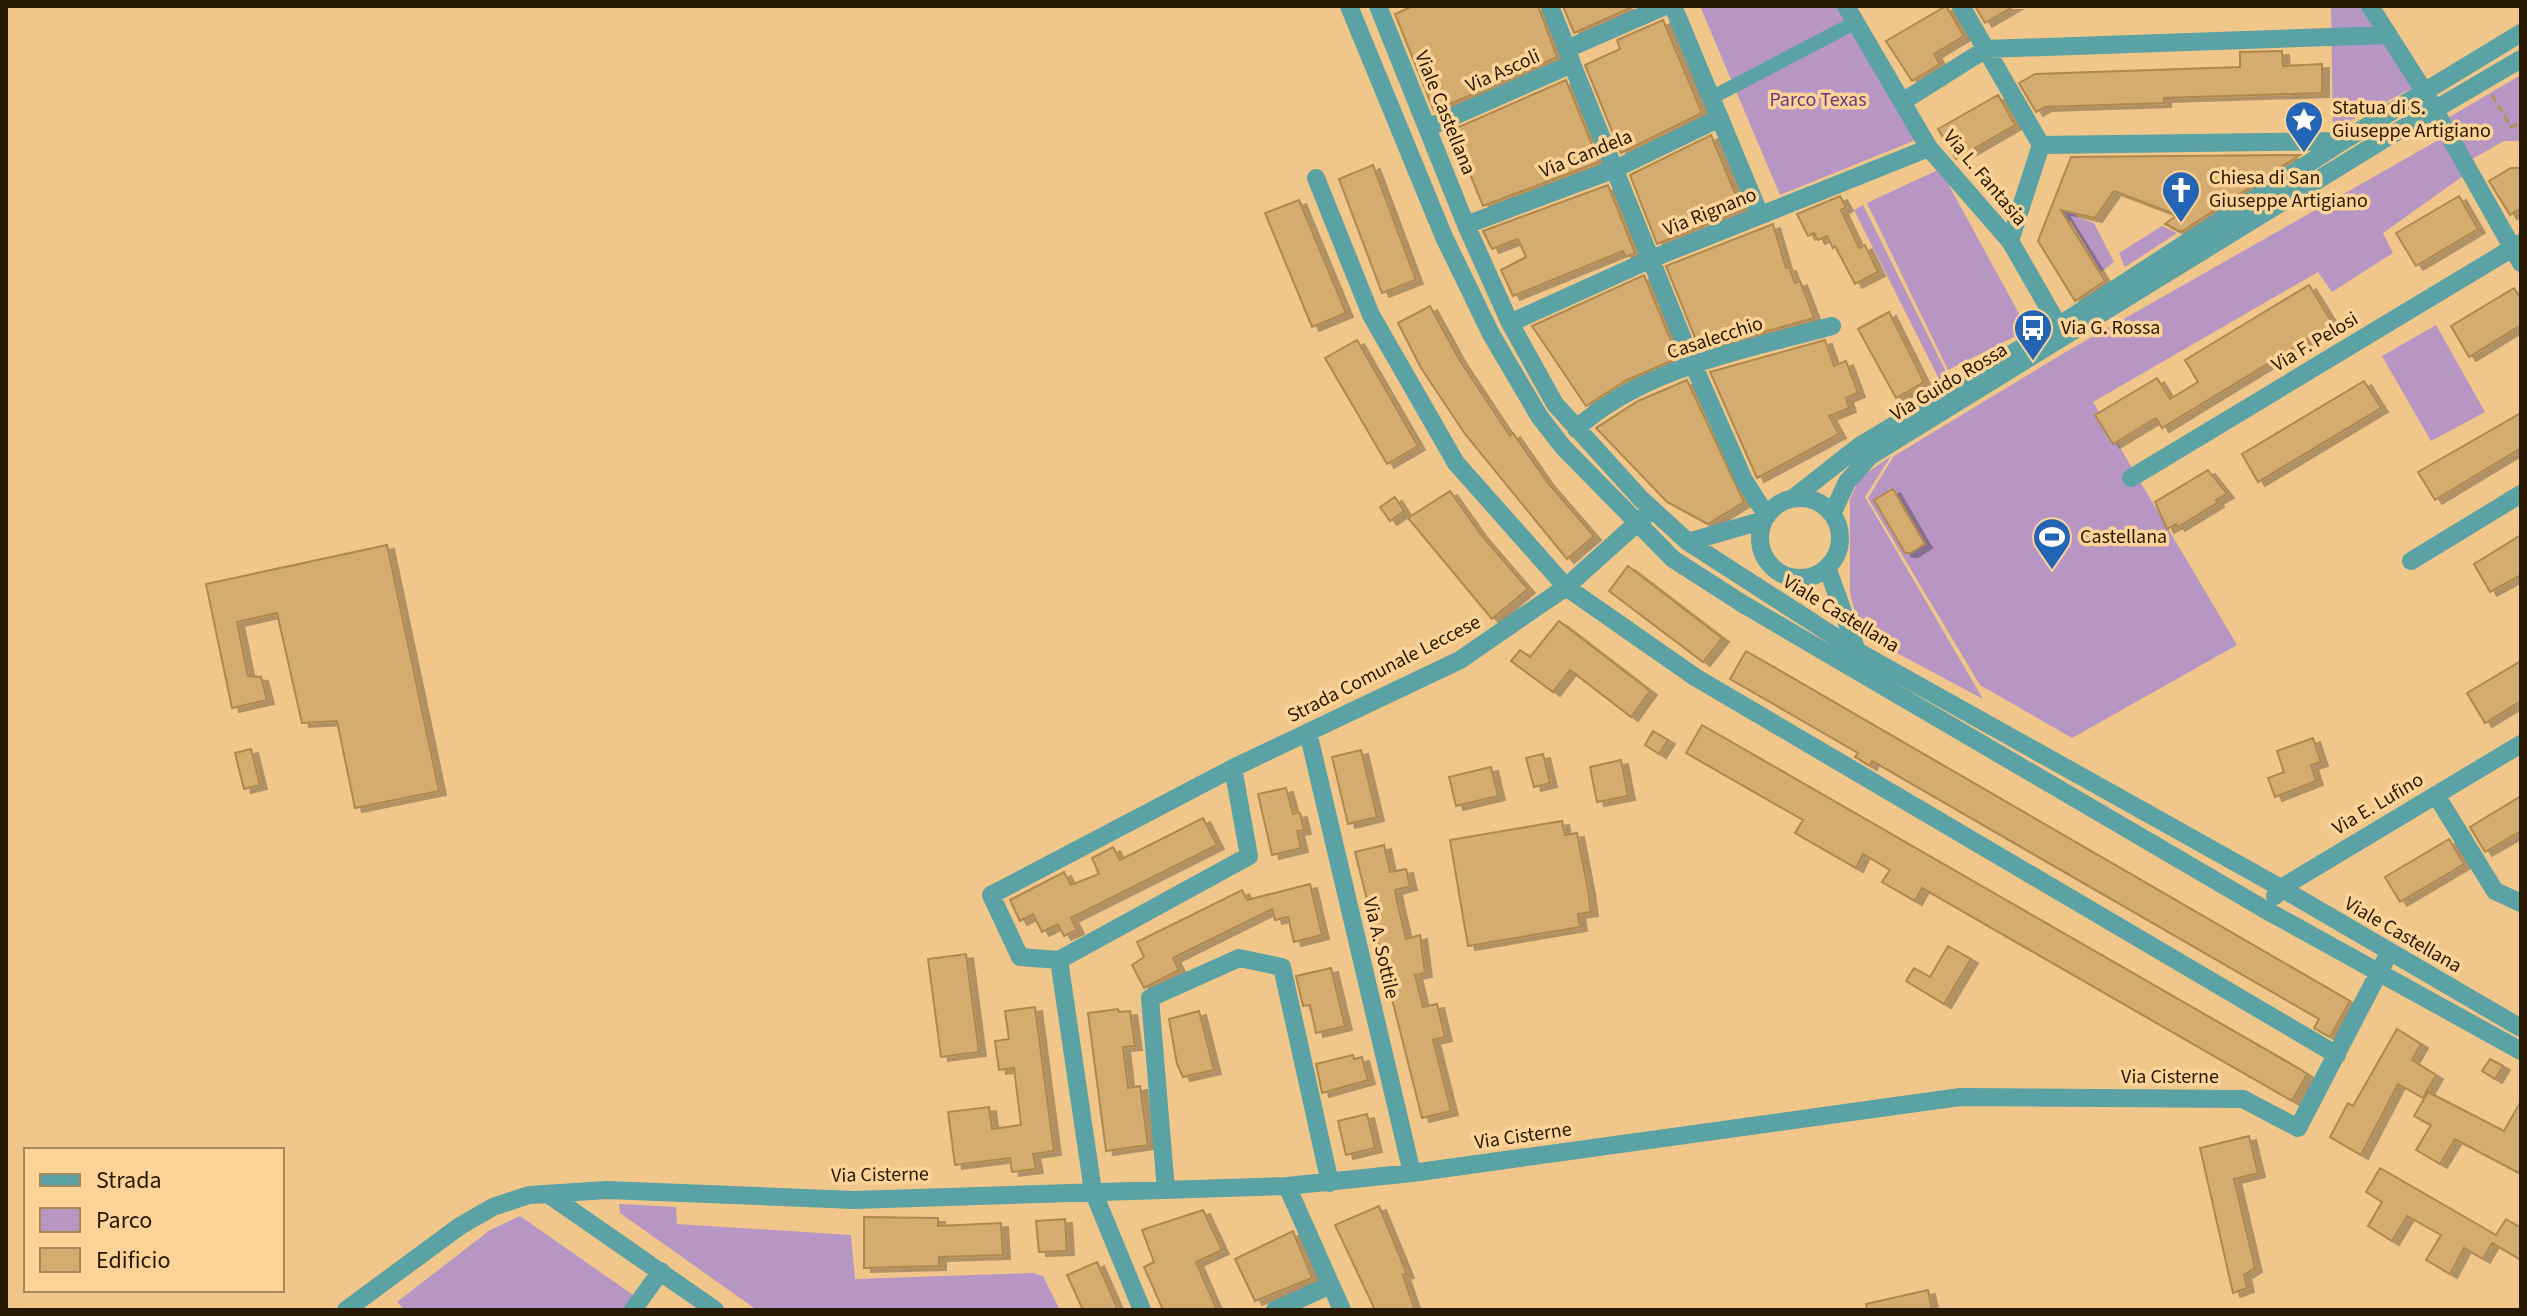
<svg xmlns="http://www.w3.org/2000/svg" width="2527" height="1316" font-family="'Source Sans 3',sans-serif">
	<style>
		.green { fill: #b796c4 }
		.building { fill: #d4ac70; stroke: #af884d; stroke-width: 2; filter: url(#shadow) }
		.lines { fill: none; stroke-linecap: round; stroke-linejoin: round }
		.path { stroke: #b39160; stroke-width: 3; stroke-dasharray: 8 4; stroke-linecap: butt }
		.pedestrian { stroke: #5aa2a3; stroke-width: 14 }
		.minor { stroke: #5aa2a3; stroke-width: 18 }
		.labels { text-anchor: middle; dominant-baseline: central; stroke-width: 7; stroke-linejoin: round; paint-order: stroke }
		.street-label { font-size: 20px; fill: #271801; stroke: #fdd397 }
		.park-label { font-size: 20px; fill: #6c3580; stroke: #fdd397 }
		.poi-label { font-size: 20px; fill: #271801; stroke: #fdd397; text-anchor: start }
	</style>
	<defs>
		<filter id="shadow"><feDropShadow dx="7" dy="4" stdDeviation="0" flood-color="#0004"/></filter>
	</defs>
	<rect width="100%" height="100%" fill="#f0c68a"/>
	<path class="green" d="M1700,6H1846L1923,137L1780,195Z
		M2331,6H2361L2414,87L2333,130Z
		M2521,75V141H2504L2472,159L2446,119Z
		M2449,134L2463,176L2383,233L2393,253L2332,292L2318,272L2093,402L2237,645L2072,738L1980,685L1868,498L1894,456L2064,353Z
		M1940,169L2028,330L1948,370L1867,203Z
		M2065,203L2079,218L2094,223L2114,262L2101,272L2071,221L2057,223Z
		M1863,205L1947,374L1940,381L1854,210Z
		M2162,226L2177,233L2125,267L2119,253Z
		M2436,325L2485,412L2431,441L2382,356Z
		M1891,456L1865,497L1983,699L1867,637L1860,630L1850,593V499L1860,478Z
		M619,1204L676,1207L677,1224L851,1235L855,1279L1033,1273L1043,1276L1060,1310H757L620,1213Z
		M520,1216L636,1297L627,1310H405L397,1302L490,1230Z"/>
	<path class="building" d="M1413,6H1538L1557,57L1434,111L1395,14Z
		M1563,6H1635L1574,33Z
		M1946,6L1964,36L1934,54L1940,64L1912,81L1886,41Z
		M1975,6H2014L1985,23Z
		M1663,20L1702,113L1621,153L1585,65L1620,49L1617,40Z
		M2282,51L2283,66L2322,64V93L2164,98V103L2045,107L2036,112L2019,83L2035,74L2240,67V52Z
		M1566,80L1599,162L1483,206L1452,130Z
		M1998,95L2015,125L1956,159L1938,129Z
		M1711,135L1742,210L1657,244L1630,175Z
		M2300,155L2181,232L2165,224L2177,215L2114,191L2095,218L2061,210L2105,281L2075,301L2038,241L2071,157Z
		M1373,165L1416,280L1382,293L1339,179Z
		M2511,168H2521V208L2510,215L2489,181Z
		M1608,185L1635,253L1626,257L1623,251L1513,296L1501,270L1526,257L1518,239L1492,249L1483,231Z
		M1840,196L1846,207L1841,210L1859,248L1865,245L1878,272L1855,284L1835,246L1833,248L1827,236L1818,240L1814,233L1808,236L1797,214Z
		M2459,196L2478,229L2416,266L2396,233Z
		M1299,200L1346,313L1312,327L1265,213Z
		M1773,224L1786,268L1789,267L1795,283L1800,281L1814,318L1700,350L1666,266Z
		M1644,275L1678,358L1627,380L1586,406L1532,326Z
		M2309,285L2333,324L2162,428L2156,418L2113,444L2095,415L2157,378L2170,399L2198,382L2185,360Z
		M2514,288L2521,299V325L2469,357L2451,326Z
		M1430,306L1459,359L1510,436L1513,433L1548,483L1594,536L1567,559L1465,434L1421,368L1398,323Z
		M1889,312L1924,382L1896,398L1858,329Z
		M1357,340L1418,446L1387,464L1325,358Z
		M1825,340L1834,366L1846,361L1858,393L1846,398L1849,408L1829,416L1839,434L1757,478L1710,372Z
		M1687,380L1744,502L1708,524L1667,502L1596,428L1638,401Z
		M2364,381L2381,408L2258,482L2242,454Z
		M2521,413V448L2435,500L2418,472Z
		M2208,470L2227,494L2216,500L2217,503L2178,527L2176,524L2167,529L2155,502Z
		M1893,489L1925,544L1911,553H1905L1874,500Z
		M1450,491L1482,536L1528,589L1492,619L1408,518Z
		M1395,497L1404,511L1390,521L1380,507Z
		M2521,535V575L2490,592L2474,564Z
		M387,545L439,791L355,808L337,721L302,723L277,613L237,622L248,676L261,677L267,700L232,708L206,584Z
		M1628,566L1722,638L1703,662L1609,591Z
		M1559,621L1650,691L1631,717L1570,670L1553,692L1511,661L1520,650L1530,657Z
		M1746,651L2350,1001L2330,1037L2314,1028L2319,1019L1872,761L1870,766L1855,757L1858,753L1730,679Z
		M2521,661V701L2485,723L2467,693Z
		M1702,725L2298,1068L2307,1074L2292,1101L1922,888L1915,901L1882,882L1890,870L1863,854L1856,868L1795,833L1803,820L1686,753Z
		M1653,731L1668,740L1659,754L1645,745Z
		M2313,738L2321,762L2311,765L2316,781L2275,797L2268,778L2284,772L2277,751Z
		M251,749L260,785L244,789L235,753Z
		M1361,750L1377,817L1348,824L1332,757Z
		M1543,754L1550,783L1534,787L1526,758Z
		M1621,760L1628,796L1597,802L1590,767Z
		M1491,767L1498,796L1456,806L1449,777Z
		M1286,788L1293,814L1300,813L1304,830L1297,831L1301,848L1272,855L1258,794Z
		M2521,796V831L2485,852L2470,827Z
		M1203,818L1217,845L1071,918L1077,930L1064,936L1058,924L1042,932L1033,914L1020,921L1010,900L1064,872L1071,885L1099,874L1092,858L1113,847L1120,860Z
		M1562,821L1565,835L1577,833L1588,890L1591,912L1578,914L1580,927L1468,946L1450,840Z
		M2449,839L2464,864L2400,902L2385,877Z
		M1384,845L1390,872L1406,869L1410,886L1395,890L1397,901L1406,939L1420,935L1425,973L1415,975L1423,1007L1437,1004L1445,1037L1433,1040L1451,1111L1422,1118L1355,852Z
		M1310,884L1322,935L1294,942L1288,917L1275,920L1272,909L1173,958L1179,970L1144,988L1132,965L1144,957L1137,942L1242,890L1247,900Z
		M1948,946L1971,959L1944,1004L1906,981L1914,968L1930,977Z
		M966,954L979,1052L941,1057L928,959Z
		M1331,968L1345,1026L1316,1033L1310,1005L1303,1006L1296,976Z
		M1035,1007L1054,1151L1033,1154L1036,1169L1012,1172L1010,1158L955,1165L948,1112L989,1107L992,1129L1021,1125L1014,1068L999,1070L995,1041L1009,1039L1005,1011Z
		M1118,1009L1119,1012L1130,1011L1135,1046L1123,1047L1128,1088L1140,1086L1148,1145L1106,1151L1088,1013Z
		M1199,1011L1214,1070L1183,1077L1177,1064L1169,1019Z
		M2397,1029L2421,1044L2412,1060L2436,1075L2423,1098L2398,1084L2361,1155L2330,1137L2348,1103L2353,1106Z
		M1353,1055L1354,1059L1362,1057L1368,1080L1322,1093L1316,1064Z
		M2490,1059L2503,1066L2495,1079L2482,1071Z
		M2428,1092L2504,1131L2521,1101V1174L2455,1139L2440,1164L2416,1150L2431,1125L2414,1116Z
		M1367,1114L1375,1148L1346,1155L1338,1121Z
		M2249,1136L2258,1173L2234,1179L2255,1268L2244,1275L2247,1288L2233,1293L2200,1148Z
		M2380,1168L2496,1235L2506,1219L2521,1228V1260L2492,1243L2483,1259L2464,1248L2450,1274L2426,1260L2441,1235L2407,1216L2392,1241L2368,1226L2382,1202L2366,1192Z
		M1379,1206L1407,1274L1403,1275L1415,1310H1375L1335,1225Z
		M1203,1210L1222,1250L1196,1262L1217,1310H1163L1144,1267L1154,1262L1142,1230Z
		M864,1217L938,1218V1226L1001,1223L1003,1255L939,1257V1266L864,1268Z
		M1065,1219L1067,1251L1039,1252L1036,1221Z
		M1293,1231L1312,1278L1255,1301L1235,1259Z
		M1097,1262L1109,1289L1118,1310H1083L1067,1275Z
		M1928,1290L1932,1310H1867L1866,1304Z"/>
	<g class="lines">
		<path class="path" d="M2492,95L2511,127L2521,123"/>
		<path class="pedestrian" d="M1711,98L1856,22"/>
		<path class="minor" d="M1349,6L1444,237L1491,334L1539,416L1563,447L1673,559L1743,604L2264,909L2521,1051
			M1378,6L1466,225L1510,323L1555,404L1641,499L1688,542L1857,651L2281,888L2521,1028
			M1550,6L1567,49
			M1673,6L1760,215
			M1846,6L1929,148L2010,241L2064,335
			M1961,6L2041,145L2010,241
			M2370,6L2424,91L2521,263
			M1572,64L1693,364L1744,480L1767,516
			M1902,102L1986,49L2388,35
			M1427,128L1572,64L1567,49L1665,6
			M2041,145L2342,141
			M1316,178L1371,315L1456,463L1566,587L1695,677L2337,1055
			M1466,225L1615,169L1720,118
			M1510,323L1651,259L1929,148
			M1576,429C1644,367 1746,350 1832,326
			M2131,478L2521,243
			M1760 538a40 40 0 1 1 80 0a40 40 0 1 1-80 0Z
			M1792,499L1858,447L2061,324L2343,141L2521,33
			M1832,514L1847,482L1870,456L2381,141L2521,59
			M1688,542L1764,520
			M2411,561L2521,494
			M1827,567L1857,651
			M1308,732L1412,1173
			M2436,795L2495,891L2521,903
			M2275,896L2281,888L2521,744
			M1059,960L1249,856L1233,768
			M1287,1186L1342,1310
			M1166,1190L1150,998L1239,958L1282,967L1330,1183
			M548,1194L715,1310
			M346,1310L460,1226L493,1207L529,1195L607,1190L854,1200L1287,1186L1412,1173L1960,1097L2243,1099L2298,1128L2389,953
			M633,1310L661,1271
			M1142,1310L1093,1191L1059,960L1020,957L991,895L1233,768L1460,660L1566,587L1646,515
			M1275,1310L1331,1285"/>
	</g>
	<defs>
		<symbol id="sight-pin" viewBox="-11 -11 22 30"><path d="M0 17L-7.5 6A9.5 9.5 0 1 1 7.5 6Z" fill="#2464b5" stroke="#fdd397"/><path d="M0-6L1.8-2.2L6-1.7L2.9 1.2L3.7 5.4L0 3.3L-3.7 5.4L-2.9 1.2L-6-1.7L-1.8-2.2Z" fill="#fff"/></symbol>
		<symbol id="church-pin" viewBox="-11 -11 22 30"><path d="M0 17L-7.5 6A9.5 9.5 0 1 1 7.5 6Z" fill="#2464b5" stroke="#fdd397"/><path d="M-1.2-6h2.4v3.5h3.3v2.4h-3.3V6h-2.4V-.1h-3.3v-2.4h3.3Z" fill="#fff"/></symbol>
		<symbol id="bus-pin" viewBox="-11 -11 22 30"><path d="M0 17L-7.5 6A9.5 9.5 0 1 1 7.5 6Z" fill="#2464b5" stroke="#fdd397"/><path d="M-5-6H5V4H4V6H2V4H-2V6H-4V4H-5ZM-3.5-4V0h7V-4ZM-3.5 1.2v1.5H-2V1.2ZM2 1.2v1.5H3.5V1.2Z" fill="#fff"/></symbol>
		<symbol id="stadium-pin" viewBox="-11 -11 22 30"><path d="M0 17L-7.5 6A9.5 9.5 0 1 1 7.5 6Z" fill="#2464b5" stroke="#fdd397"/><path d="M0-5a6.5 5 0 1 0 0 10a6.5 5 0 1 0 0-10ZM-3.5-1.8h7v3.6h-7Z" fill="#fff"/></symbol>
	</defs>
	<g fill-rule="evenodd">
		<use href="#sight-pin" x="2282" y="98" width="44" height="60"/>
		<use href="#church-pin" x="2159" y="168" width="44" height="60"/>
		<use href="#bus-pin" x="2011" y="306" width="44" height="60"/>
		<use href="#stadium-pin" x="2030" y="515" width="44" height="60"/>
	</g>
	<g class="labels">
		<g class="street-label">
			<text transform="translate(1503 71) rotate(-24)">Via Ascoli</text>
			<text transform="translate(1445 113) rotate(68)">Viale Castellana</text>
			<text transform="translate(1586 154) rotate(-22)">Via Candela</text>
			<text transform="translate(1985 178) rotate(50)">Via L. Fantasia</text>
			<text transform="translate(1710 212) rotate(-22)">Via Rignano</text>
			<text transform="translate(1715 338) rotate(-18)">Casalecchio</text>
			<text transform="translate(2315 342) rotate(-31)">Via F. Pelosi</text>
			<text transform="translate(1949 382) rotate(-31)">Via Guido Rossa</text>
			<text transform="translate(1841 614) rotate(31)">Viale Castellana</text>
			<text transform="translate(1384 669) rotate(-27)">Strada Comunale Leccese</text>
			<text transform="translate(2378 804) rotate(-31)">Via E. Lufino</text>
			<text transform="translate(2403 935) rotate(30)">Viale Castellana</text>
			<text transform="translate(1381 948) rotate(77)">Via A. Sottile</text>
			<text x="2170" y="1077">Via Cisterne</text>
			<text transform="translate(1523 1136) rotate(-8)">Via Cisterne</text>
			<text transform="translate(880 1175) rotate(-1)">Via Cisterne</text>
		</g>
		<g class="park-label">
			<text x="1818" y="100">Parco Texas</text>
		</g>
		<g class="poi-label">
			<text x="2332" y="108">Statua di S.<tspan x="2332" dy="23">Giuseppe Artigiano</tspan></text>
			<text x="2209" y="178">Chiesa di San<tspan x="2209" dy="23">Giuseppe Artigiano</tspan></text>
			<text x="2061" y="328">Via G. Rossa</text>
			<text x="2080" y="537">Castellana</text>
		</g>
	</g>
	<rect width="2527" height="1316" fill="none" stroke="#271801" stroke-width="16"/>
	<rect x="24" y="1148" width="260" height="144" fill="#fdd397" stroke="#a7885b" stroke-width="2"/>
	<rect x="40" y="1174" width="40" height="12" fill="#5aa2a3" stroke="#a7885b" stroke-width="2"/>
	<text x="96" y="1188" font-size="24" fill="#271801">Strada</text>
	<rect x="40" y="1208" width="40" height="24" fill="#b796c4" stroke="#a7885b" stroke-width="2"/>
	<text x="96" y="1228" font-size="24" fill="#271801">Parco</text>
	<rect x="40" y="1248" width="40" height="24" fill="#d4ac70" stroke="#a7885b" stroke-width="2"/>
	<text x="96" y="1268" font-size="24" fill="#271801">Edificio</text>
</svg>
